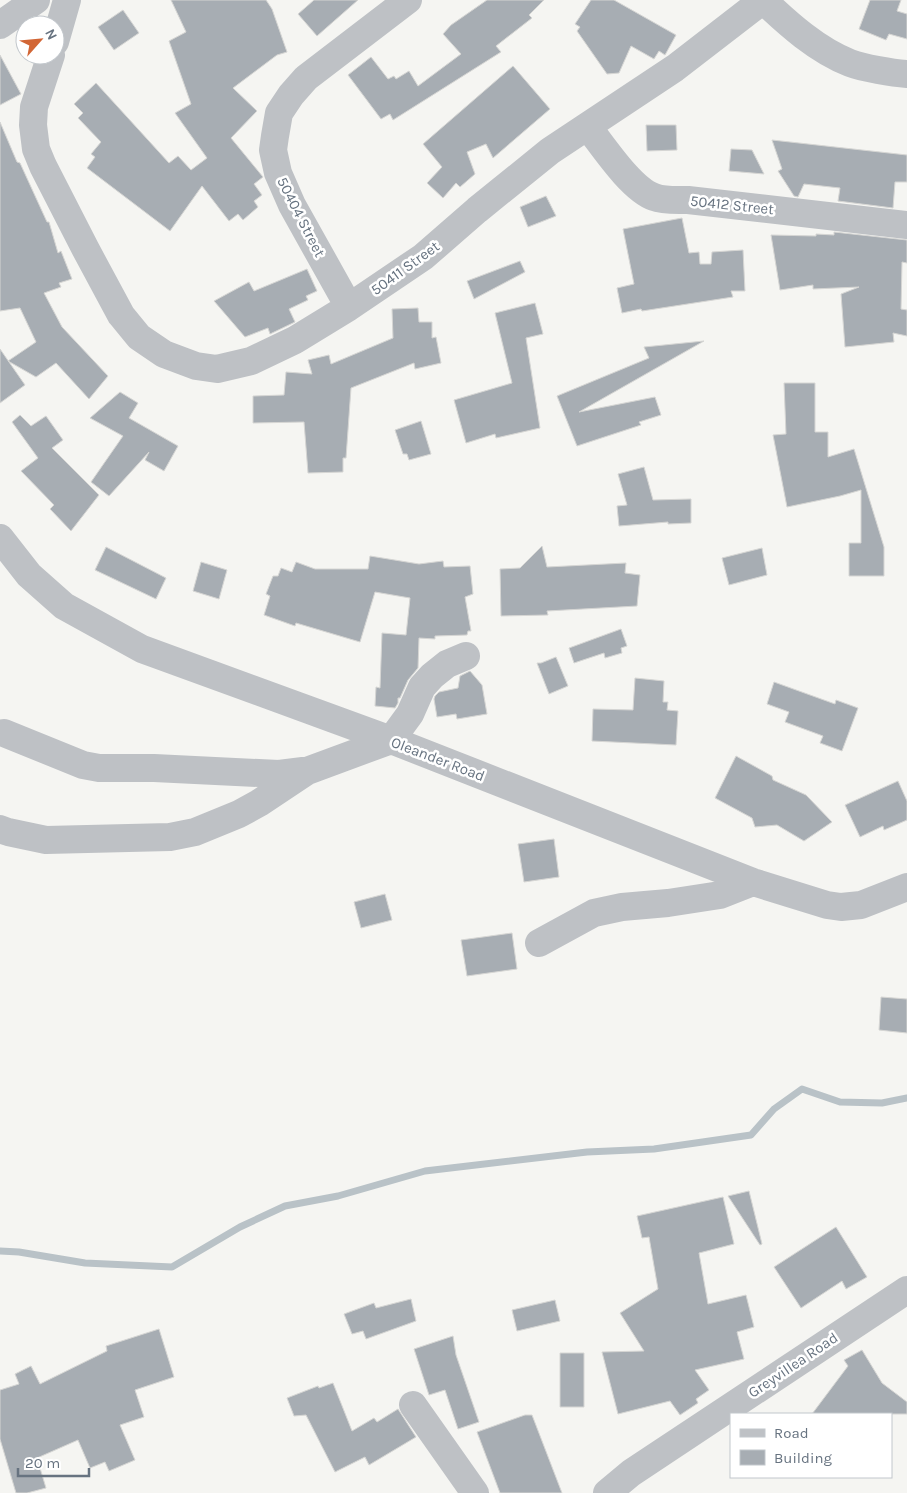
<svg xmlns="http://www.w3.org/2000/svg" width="907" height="1493" font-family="Karla,sans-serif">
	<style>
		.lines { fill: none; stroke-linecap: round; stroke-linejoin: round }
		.stream { stroke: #b9c2c7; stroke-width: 7 }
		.building { fill: #a7adb3; stroke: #d6d6d4 }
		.minor { stroke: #bec1c5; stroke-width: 28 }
		.labels { text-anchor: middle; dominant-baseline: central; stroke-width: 5; stroke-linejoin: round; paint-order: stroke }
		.street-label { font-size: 15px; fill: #677380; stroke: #fff }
	</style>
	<rect width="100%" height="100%" fill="#f5f5f2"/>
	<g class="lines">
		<path class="stream" d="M0,1251L19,1252L85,1263L172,1267L240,1227L285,1206L338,1196L425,1171L587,1152L654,1149L751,1135L774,1109L802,1089L840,1102L882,1103L907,1098"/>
	</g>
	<path class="building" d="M171,0H266L272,9L287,52L277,55L233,88L257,111L231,138L263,177L254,184L262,195L254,201L258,207L243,220L238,214L229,221L202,186L170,231L87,168L95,157L91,154L101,142L78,118L83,113L74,104L96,83L169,163L178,156L191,170L207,158L175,113L191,104L169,41L186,32Z
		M314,0H358L317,36L298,14Z
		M487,0H544L529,15L532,18L496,46L501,52L393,120L390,114L381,119L348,75L371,57L388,79L394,76L396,79L409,71L418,86L461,54L443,34L451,25Z
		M591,0H614L676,35L665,55L659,51L654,59L631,46L619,73L607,74L577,31L580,27L575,24Z
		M870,0H901L897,11L907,14V39L889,34L886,40L859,29Z
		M123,10L139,33L114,50L98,27Z
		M0,55L21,94L0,105Z
		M513,66L550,109L493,158L486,144L467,152L475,174L460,187L456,183L443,198L427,183L442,167L423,144Z
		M0,122L17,162L20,163L47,222H49L58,253L61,251L72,279L59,283L61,287L44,293L62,327L108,376L89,399L56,363L36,377L8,361L36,342L20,308L0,311Z
		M646,125H676L677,150L647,151Z
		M772,140L907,155V182H895L893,208L838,201L840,188L804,184L798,197L794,196L778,171L782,169Z
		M731,149L752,150L764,174L729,171Z
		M546,196L556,216L528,227L520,207Z
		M682,218L689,253L699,252L700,264H711L712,252L743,250L745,291H731L733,297L642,311L641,309L622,313L617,288L634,284L623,229Z
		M834,232L907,240V263L902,262L901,309L907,310V336L893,333L894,342L845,347L841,294L859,287L813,289V285L780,290L771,235L816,236V234L834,235Z
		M520,261L525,272L474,299L467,281Z
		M307,269L317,291L306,296L308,300L289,309L295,322L270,334L268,328L245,337L214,301L249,282L254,291Z
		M535,303L543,334L526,338L540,428L496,438L495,434L466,443L454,400L512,383L495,313Z
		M418,308L419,322H432V338L436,337L441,363L415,369L414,363L351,388L346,458H343V472L308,473L304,422L253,423V396L284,395L286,372L312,374L308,360L329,355L331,364L393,338L392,309Z
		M704,341L579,412L655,397L661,415L639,422L641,425L577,446L557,396L649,358L644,347Z
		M0,349L25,385L0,403Z
		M784,383H815V432H828V457L854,449L884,547V576H849V543H861V490L840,496L787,507L773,435L786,434Z
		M120,392L138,403L129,418L178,446L164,471L145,460L149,452L109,496L91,482L123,436L90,418Z
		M20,415L31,426L46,416L63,440L52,448L99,495L71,531L50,509L54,505L21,471L38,458L12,422Z
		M421,421L431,454L409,460L407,454H403L395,430Z
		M644,467L653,500L691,499V523L668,524V522L619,526L617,506L627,505L618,474Z
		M542,546L547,567L626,563L625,573L640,575L637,606L547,611L548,615L501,616L500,569L520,568Z
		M106,547L166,578L156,599L95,570Z
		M762,548L767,575L729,585L722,558Z
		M370,556L419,564L443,561L444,567L470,566L473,594L465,597L471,631H468L467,635L435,636V639L419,638L418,668L408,680L400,698H398V703L395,708L375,706L376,687L380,688L382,633L406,635L410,598L375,592L360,642L296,623L295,626L264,615L270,596L266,594L273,576H278L281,568L292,572L296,562L315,569H368Z
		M201,562L227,570L219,599L193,591Z
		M621,629L627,646L621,648L622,653L605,658L604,653L574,663L569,648Z
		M556,657L568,686L549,694L537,663H541Z
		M470,671L482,685L487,714L457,719L456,714L437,717L434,699L435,696L439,692L458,688L460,676Z
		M635,678L664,681L663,702H668L667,710L678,711L676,745L592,741L593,709L633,710Z
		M774,682L835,704L836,700L858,708L842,751L820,743L823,736L785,722L789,712L767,704Z
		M736,756L772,776L773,780L806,795L832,822L804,841L777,825L755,827L752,818L715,798Z
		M898,781L907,801V820L884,830L883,826L860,837L845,805Z
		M554,839L559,877L524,882L518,844Z
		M385,894L392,920L361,928L354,902Z
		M512,933L517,969L467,976L461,940Z
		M881,997L907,999V1033L879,1030Z
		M749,1191L762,1244L760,1245L728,1196Z
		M723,1197L734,1244L699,1253L708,1304L746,1295L754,1327L737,1332L744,1359L695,1370L709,1390L696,1399L698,1403L680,1415L670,1401L618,1414L602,1352L644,1351L620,1313L658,1289L649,1237L642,1238L637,1216Z
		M836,1227L867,1277L846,1289L842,1281L801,1308L774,1267Z
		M411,1299L416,1321L366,1339L363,1331L352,1334L344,1314L374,1303L376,1308Z
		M555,1300L560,1321L517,1331L512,1310Z
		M159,1329L174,1377L135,1390L144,1417L120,1425L135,1460L109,1471L105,1462L90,1468L78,1440L37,1458L46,1488L27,1493H16L0,1439V1390L19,1384L15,1374L31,1366L40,1384L107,1351L106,1346Z
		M453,1336L456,1355L479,1422L458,1429L445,1390L429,1395L414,1349Z
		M862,1350L882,1383L907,1402V1414H812L848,1366L844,1360Z
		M560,1353H584V1407H560Z
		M333,1383L352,1431L374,1418L377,1422L398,1409L416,1437L369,1465L365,1457L335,1472L306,1415L294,1416L287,1398L318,1386L319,1388Z
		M525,1415H532L562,1493H500L477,1432Z"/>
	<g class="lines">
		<path class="minor" d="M763,0C788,24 817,50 850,63C863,68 893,73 907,74
			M0,25L36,0
			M55,42L67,0
			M51,55L34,107L33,125L36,149L43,166L85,248L121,315L139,337L164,354L196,366L217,369L251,361L295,340L349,307L423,257L477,210L550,151L675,68L763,0
			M588,127C603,146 631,189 654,197C664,201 677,200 688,200L907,225
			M349,307L292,205L278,173L273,150L275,136L279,113L291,95L306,78L408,0
			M0,538L29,575L64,606L142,649L391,740L753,882L827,905L841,907L861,905L907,887
			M4,733L83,765L99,768H154L279,774L303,771
			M0,829L8,832L46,840L170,837L195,832L239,814L259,803L307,771L391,740L410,714L422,687L432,676L447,664L466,656
			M539,943L594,913L622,907L668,903L720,895L753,882
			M413,1405L475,1493
			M607,1493L631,1473L907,1290"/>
	</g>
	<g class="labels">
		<g class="street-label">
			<text transform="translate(732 205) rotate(6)">50412 Street</text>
			<text transform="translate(301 217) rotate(63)">50404 Street</text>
			<text transform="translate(405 268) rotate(-36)">50411 Street</text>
			<text transform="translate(438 759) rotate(21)">Oleander Road</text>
			<text transform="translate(793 1365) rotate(-34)">Greyvillea Road</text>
		</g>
	</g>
	<rect x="730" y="1413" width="162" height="65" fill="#ffffff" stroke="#c2c7cc"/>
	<rect x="740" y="1429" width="25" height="8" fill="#bec1c5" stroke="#c2c7cc"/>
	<text x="774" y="1438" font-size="15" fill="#677380">Road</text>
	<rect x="740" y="1450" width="25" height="15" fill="#a7adb3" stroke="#c2c7cc"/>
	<text x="774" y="1463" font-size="15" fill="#677380">Building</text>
	<g transform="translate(40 40) rotate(63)"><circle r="24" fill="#ffffff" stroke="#c2c7cc"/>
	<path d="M0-4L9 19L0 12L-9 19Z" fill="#d26635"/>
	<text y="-8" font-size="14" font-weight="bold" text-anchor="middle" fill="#677380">N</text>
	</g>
	<path d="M18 1468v8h71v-8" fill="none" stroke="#677380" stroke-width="2.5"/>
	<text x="25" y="1468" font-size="15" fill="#677380" stroke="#ffffff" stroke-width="4" paint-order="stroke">20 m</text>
</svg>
